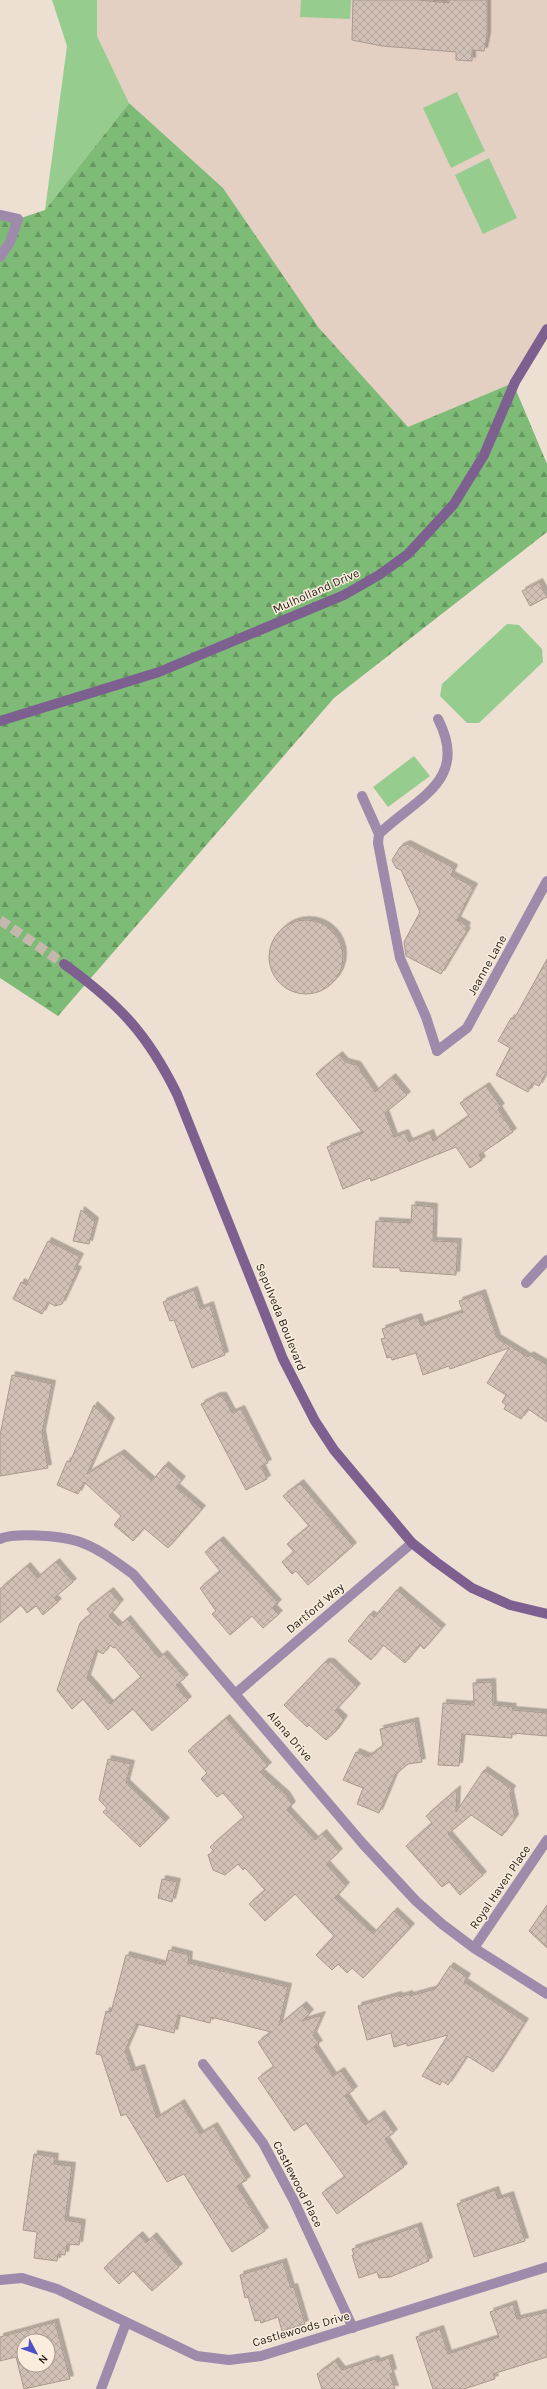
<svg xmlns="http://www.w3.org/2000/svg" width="547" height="2389" font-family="Karla,sans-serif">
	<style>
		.education { fill: #e4cfc3 }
		.green { fill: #96cd8f }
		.forest { fill: url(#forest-firs) }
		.building { fill: url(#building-cross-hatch); stroke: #a9998f; fill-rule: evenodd; filter: url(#shadow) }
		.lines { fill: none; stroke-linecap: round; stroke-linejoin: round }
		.secondary-tunnel { stroke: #c4b8ac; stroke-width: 10; stroke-dasharray: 10 5; stroke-linecap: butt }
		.service { stroke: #9e8aab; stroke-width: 10 }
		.minor { stroke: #9e8aab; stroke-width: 10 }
		.secondary { stroke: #7d608f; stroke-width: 10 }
		.labels { text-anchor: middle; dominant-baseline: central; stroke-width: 3; stroke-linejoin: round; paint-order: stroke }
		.street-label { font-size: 12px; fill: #221d18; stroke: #faedde }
	</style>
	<defs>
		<pattern id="forest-firs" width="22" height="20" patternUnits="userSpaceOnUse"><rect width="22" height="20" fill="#7dbb76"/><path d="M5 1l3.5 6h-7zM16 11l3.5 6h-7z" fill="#669760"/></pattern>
		<pattern id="building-cross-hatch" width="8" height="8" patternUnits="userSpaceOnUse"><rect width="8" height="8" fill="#d1c0b5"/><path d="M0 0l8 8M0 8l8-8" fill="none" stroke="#b3a59b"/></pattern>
		<filter id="shadow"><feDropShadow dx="3.5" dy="-3.5" stdDeviation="0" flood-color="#0004"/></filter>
	</defs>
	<rect width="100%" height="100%" fill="#eddfd1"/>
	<path class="education" d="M97,0H547V329L513,383L408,427L319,328L223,188L129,103L97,36Z"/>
	<path class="green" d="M52,0H97V36L129,103L45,210L67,46Z
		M301,0H351L350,19L300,17Z
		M457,92L485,151L451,168L423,108Z
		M489,158L517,218L483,234L455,175Z
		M507,624L519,625L542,649L543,662L479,723H467L440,696L442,684Z
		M414,756L430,776L388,807L373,787Z"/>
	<path class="forest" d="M129,103L223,188L319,328L408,427L513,383L547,464V532L334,698L58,1016L0,978V215L18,219L45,210Z"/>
	<path class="building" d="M353,0H418L449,3V0H487V36L484,51L472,50V61L456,60V52L382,46L352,40Z
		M539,582L547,597L530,606L522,591Z
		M407,844L454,868L451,875L474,887L457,920L467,926L465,930L467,931L441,974L406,956L404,942L420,912L401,870L396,868L392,860L400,847Z
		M269 957a37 37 0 1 1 74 0a37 37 0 1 1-74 0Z
		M547,959V1071L539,1086L533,1083L528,1092L496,1075L510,1048L498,1041L511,1018L514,1019Z
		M339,1055L345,1062L357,1065L375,1092L392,1077L407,1095L385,1113L394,1137L405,1133L409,1142L430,1133L433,1141L469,1116L460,1103L486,1086L501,1107L498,1109L513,1132L479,1155L482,1160L470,1168L456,1147L371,1181L370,1178L343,1189L327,1147L363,1133L316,1074Z
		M412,1205L434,1207L433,1241L458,1242L456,1275L400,1271V1268L373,1267L376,1221L411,1223Z
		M81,1210L95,1221L89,1244L73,1241Z
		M48,1241L80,1257L74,1269L78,1270L62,1304L55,1306L48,1302L42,1314L13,1299L21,1282L26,1285Z
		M194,1290L200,1309L210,1305L225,1355L192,1368L174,1320L170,1321L163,1302Z
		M482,1293L497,1338L528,1357L530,1355L547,1365V1422L528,1409L521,1419L504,1409L506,1405L502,1402L506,1395L487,1383L509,1348L450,1369L449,1366L423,1375L416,1353L392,1360L391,1357L387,1358L381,1339L385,1338L382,1329L418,1317L421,1326L463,1312L459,1301Z
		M12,1375L52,1384L42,1433L48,1468L0,1476V1435Z
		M217,1396H223L232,1413L241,1409L268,1463L261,1466L267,1479L246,1490L201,1404Z
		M94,1405L111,1421L87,1474L121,1453L152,1481L165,1465L182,1480L176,1487L202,1509L168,1548L144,1528L133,1541L114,1525L121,1516L84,1482L78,1494L57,1485L67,1461L70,1462Z
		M300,1483L353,1546L308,1585L296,1571L292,1574L282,1562L294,1552L287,1544L309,1526L283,1496Z
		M220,1540L278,1603L273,1608L279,1614L263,1628L252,1616L230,1635L212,1614L216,1611L200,1588L220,1571L205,1552Z
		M56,1562L73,1582L54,1598L58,1602L43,1615L36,1606L27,1613L21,1605L0,1623V1589L27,1566L37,1578Z
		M397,1590L442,1628L424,1649L420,1645L405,1663L383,1645L371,1660L348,1641L370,1614L374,1617Z
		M110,1591L120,1603L109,1616L119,1626L127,1619L159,1658L164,1654L185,1678L176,1685L188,1700L152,1731L133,1709L108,1730L83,1699L72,1709L57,1690L80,1623L91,1614L87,1609ZM110,1645L113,1648L115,1647L141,1677L110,1704L87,1678L96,1650L103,1654Z
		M325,1662H331L357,1687L335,1711L344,1719L335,1732L326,1740L309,1725L307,1727L284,1705Z
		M492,1682L493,1705L513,1707L512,1710L547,1713V1736L512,1733V1738L462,1734L459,1766L438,1765L443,1703L474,1705L473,1683Z
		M226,1718L268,1766L260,1772L286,1795L292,1805L287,1810L315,1840L323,1833L339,1852L326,1864L346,1886L335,1898L373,1934L394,1911L411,1927L363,1978L352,1968L347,1973L338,1964L332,1970L316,1955L334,1936L295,1894L265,1921L249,1904L265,1890L245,1868L243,1870L238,1864L225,1875L213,1870L208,1855L214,1851L210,1847L244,1817L223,1793L217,1797L201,1779L207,1773L188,1751Z
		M415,1721L422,1762L408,1764L395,1775L379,1813L357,1804L363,1788L343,1780L356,1752L368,1757L383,1746L380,1729Z
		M108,1759L131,1764L126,1783L166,1821L140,1847L103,1812L107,1808L99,1800Z
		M484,1770L512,1789L510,1793L515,1818L502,1836L471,1815L448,1834L483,1875L460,1895L449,1882L442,1887L406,1846L432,1823L426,1816L457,1789L456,1812Z
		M162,1879L177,1882L172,1902L158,1898Z
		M547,1905V1948L529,1931Z
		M169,1950L189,1955L188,1963L288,1987L279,2025L303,2005L310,2013L302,2021L322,2015L313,2035L319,2044L314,2047L333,2076L341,2071L354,2090L345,2096L365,2125L381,2114L394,2133L385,2139L404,2167L337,2214L322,2193L345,2177L306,2123L294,2131L258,2078L274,2067L258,2042L271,2032L211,2017L210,2023L178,2015L174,2033L137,2024L125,2051L132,2071L141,2068L157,2118L181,2103L200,2134L214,2126L247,2180L237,2186L265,2231L232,2252L184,2174L167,2182L126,2114L121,2116L101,2055L96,2054L106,2011L111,2012L126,1955L165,1965Z
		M450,1966L467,1977L464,1982L525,2022L493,2072L467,2056L448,2085L442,2081L440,2085L422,2076L448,2035L407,2046V2043L394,2047L391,2033L367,2040L358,2006L398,1995L399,1997L409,1994L410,1996L435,1989Z
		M34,2154L55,2157L54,2164L72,2166L65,2220L82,2223L79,2245L67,2244L65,2255L58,2254L57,2261L34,2258L37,2232L23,2230Z
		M495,2190L498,2199L510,2195L525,2241L474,2257L457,2204Z
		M418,2226L429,2261L390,2277L379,2278L377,2272L359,2278L352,2255H354L352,2249Z
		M139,2235L146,2243L153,2236L179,2267L152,2291L133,2271L119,2284L104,2268Z
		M283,2262L291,2288L294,2287L305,2324L282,2331L278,2317L261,2323L260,2320L255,2321L248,2297L245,2298L240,2275Z
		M513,2304L517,2319L547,2312V2357L493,2374L495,2379L464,2389H433L416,2337L440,2329L448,2354L499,2337L490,2312Z
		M55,2322L70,2379L24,2389L16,2357L0,2361V2337ZM24,2341H48V2365H24Z
		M389,2358L393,2372L390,2374L395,2389H322L317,2374L335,2361L342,2370L375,2359L377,2362Z"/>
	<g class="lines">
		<path class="secondary-tunnel" d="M0,920L64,964"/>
		<path class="service" d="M0,215L18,219L10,242L0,257
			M362,796L379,834
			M437,1051L426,1017L400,958L378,843L379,834C416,798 470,781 438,719"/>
		<path class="minor" d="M437,1051L467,1028L547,881
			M526,1283L547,1260
			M0,1539C14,1532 61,1536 77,1541C97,1547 116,1562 133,1574L363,1844L416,1901L442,1924L474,1948L547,1994
			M235,1694L412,1543
			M474,1948L547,1840
			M203,2064L263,2143L294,2201L353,2328
			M0,2280L22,2278L57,2289L197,2356L229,2360L261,2356L547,2267
			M101,2389L126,2323"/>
		<path class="secondary" d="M0,721L159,672L344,595L379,575L408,554L454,504L484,455L515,382L547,329
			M64,964C119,1004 147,1033 177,1094L283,1359L315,1421L334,1450L412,1543L436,1562L472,1588L510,1605L547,1614"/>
	</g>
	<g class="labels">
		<g class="street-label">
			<text transform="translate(316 591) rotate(-24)">Mulholland Drive</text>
			<text transform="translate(487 965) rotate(-61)">Jeanne Lane</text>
			<text transform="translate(281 1317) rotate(68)">Sepulveda Boulevard</text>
			<text transform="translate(315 1608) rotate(-40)">Dartford Way</text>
			<text transform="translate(290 1736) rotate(49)">Alana Drive</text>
			<text transform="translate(500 1887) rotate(-56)">Royal Haven Place</text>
			<text transform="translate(298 2184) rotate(63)">Castlewood Place</text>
			<text transform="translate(301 2329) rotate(-16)">Castlewoods Drive</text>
		</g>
	</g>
	<g transform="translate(36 2353) rotate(131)"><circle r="19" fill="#faedde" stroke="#a49a8f"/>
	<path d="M0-3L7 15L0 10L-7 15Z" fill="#4d4fc5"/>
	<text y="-6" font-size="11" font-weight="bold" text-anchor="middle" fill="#221d18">N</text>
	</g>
</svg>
